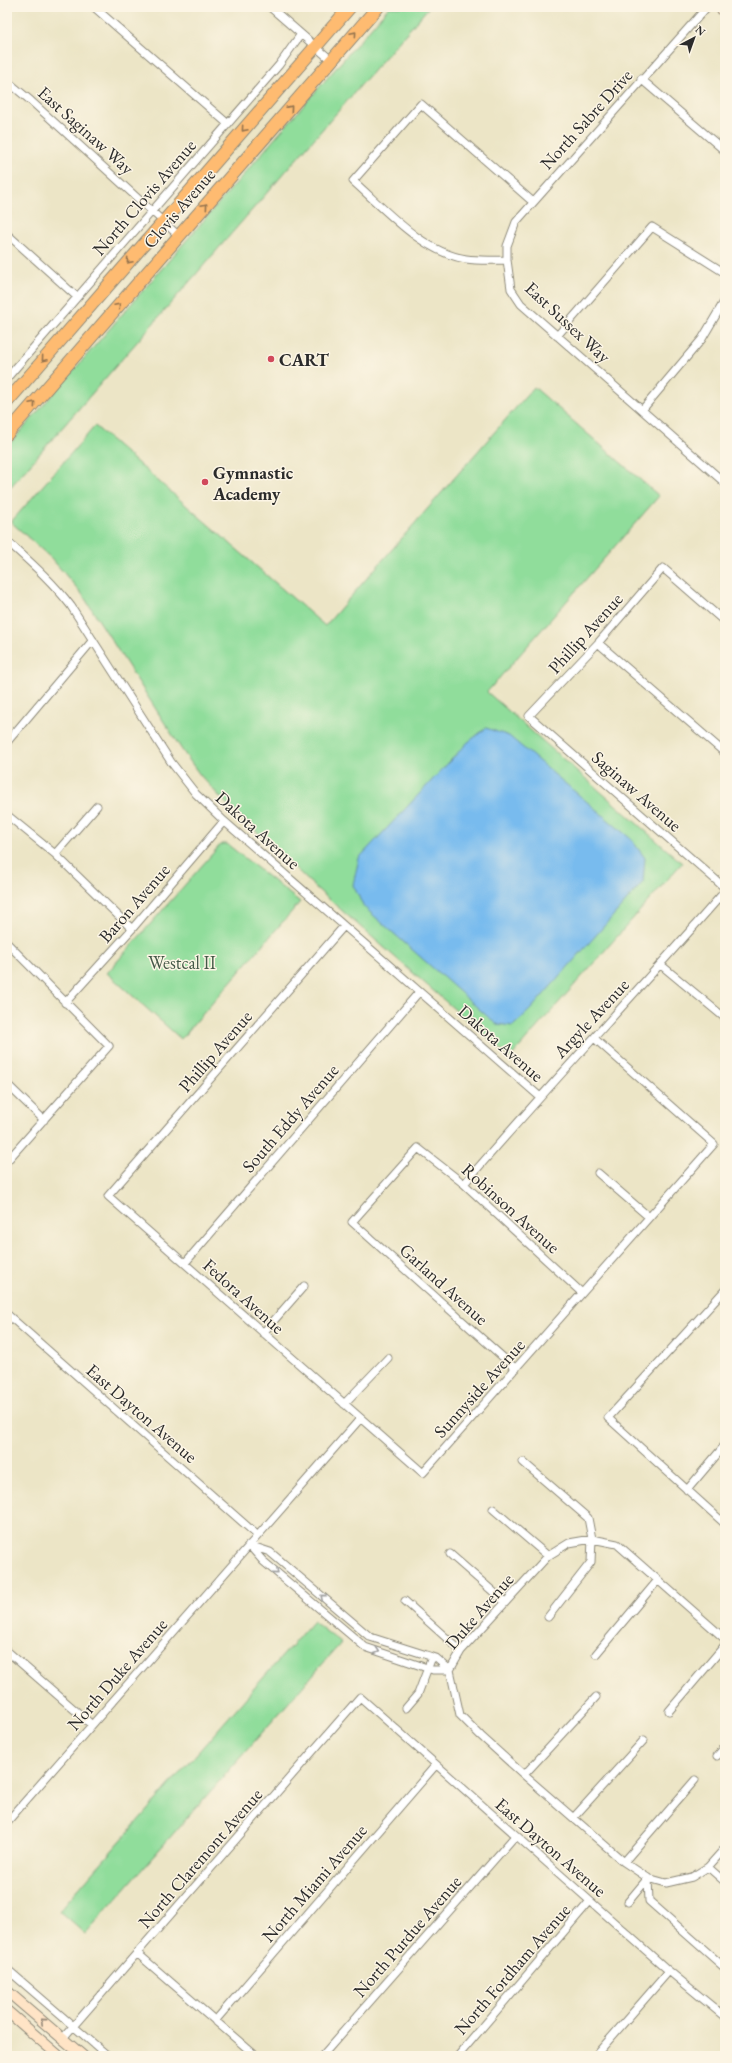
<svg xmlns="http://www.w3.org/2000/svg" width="732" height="2063" font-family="'EB Garamond',serif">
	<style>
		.green { fill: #90dd9b; stroke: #5e8463 }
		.water { fill: #78bbee; stroke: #52738c }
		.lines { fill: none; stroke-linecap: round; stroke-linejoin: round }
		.street-casing { stroke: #8c8878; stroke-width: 9 }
		.secondary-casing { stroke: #8c8878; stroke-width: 12 }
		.primary-casing { stroke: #8c8878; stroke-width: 14 }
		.street { stroke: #fff; stroke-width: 7 }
		.secondary { stroke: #ffe4c6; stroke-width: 10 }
		.primary { stroke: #febb71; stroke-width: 12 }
		.oneway { stroke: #94734e }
		.oneway2 { stroke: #a0a0a0 }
		.oneway3 { stroke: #958878 }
		.poi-dot { fill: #d1495b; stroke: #fcf5e5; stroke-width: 1.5 }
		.labels { text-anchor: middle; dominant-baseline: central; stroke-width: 3; stroke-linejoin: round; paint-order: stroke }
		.street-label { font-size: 18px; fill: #2b2b2b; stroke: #fcf5e5 }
		.poi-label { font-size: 18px; font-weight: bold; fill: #2b2b2b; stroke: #fcf5e5; text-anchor: start }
		.park-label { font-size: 18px; fill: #445847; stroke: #fcf5e5 }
	</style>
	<rect width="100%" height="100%" fill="#fcf5e5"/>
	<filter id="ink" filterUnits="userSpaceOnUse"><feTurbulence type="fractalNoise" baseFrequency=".025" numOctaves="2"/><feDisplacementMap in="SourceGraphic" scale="8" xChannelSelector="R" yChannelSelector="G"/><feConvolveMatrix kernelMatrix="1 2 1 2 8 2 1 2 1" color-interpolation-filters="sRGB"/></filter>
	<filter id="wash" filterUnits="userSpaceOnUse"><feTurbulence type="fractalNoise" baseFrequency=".012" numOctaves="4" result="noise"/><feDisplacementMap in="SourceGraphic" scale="16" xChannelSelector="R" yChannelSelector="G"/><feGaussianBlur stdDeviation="0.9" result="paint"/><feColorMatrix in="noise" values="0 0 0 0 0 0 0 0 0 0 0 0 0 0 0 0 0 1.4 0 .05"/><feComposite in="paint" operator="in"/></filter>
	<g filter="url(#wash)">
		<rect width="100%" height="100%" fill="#ece5c6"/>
		<path class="green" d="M389,7H429L7,491V447Z
			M534,387L659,496L487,692L682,863L510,1058L315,887L221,798L200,775L182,750L82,594L52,559L11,522L95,426L325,626Z
			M221,844H227L300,902L181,1039L107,973Z
			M313,1621L341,1643L85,1934L59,1911Z"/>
		<path class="water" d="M486,728L509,736L631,839L645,858L643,882L530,1010L513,1026L496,1024L364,907L353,885L359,858L467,743Z"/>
	</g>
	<g filter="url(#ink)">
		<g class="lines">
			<defs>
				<path id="street" d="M94,7L228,124
					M270,7L331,60
					M641,79L725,151
					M7,81L31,101L179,236
					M533,202L421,104L353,181C386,210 422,252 466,259C479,261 493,260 507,260L511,289L521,304L725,483
					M7,234L77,297
					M507,260V246L516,222L707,7
					M557,336L652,227L725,273
					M7,378L279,65L301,34
					M642,410L702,339L725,300
					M7,541C30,562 52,581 71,606L171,762L196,794L224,821L539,1096
					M725,622L663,568L598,643L529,716L725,888
					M598,643L725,753
					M7,742L93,640
					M7,815L55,854L132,929
					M55,854L97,806
					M344,926L108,1196L423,1473L714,1144L594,1038
					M7,943L109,1046L7,1161
					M661,965L725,1018
					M65,1003L132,929L224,821
					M7,1084L44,1120
					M598,1173L649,1217
					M464,1184C549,1085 639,990 725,891
					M185,1263L419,992
					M725,1290L608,1418L725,1524
					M7,1314L257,1535
					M263,1333L304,1286
					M516,1369L352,1222L418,1148L464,1184L582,1293
					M344,1404L388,1358
					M523,1462L588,1518L592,1539L591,1562L548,1617
					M687,1490L725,1445
					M493,1509L548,1556
					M249,1545L263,1561L365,1647L433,1670H450
					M249,1545L270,1552L370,1637L436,1658L450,1670
					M450,1554L505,1602
					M405,1601L461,1651
					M725,1639L617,1544L592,1539L569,1543L548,1556L461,1651L450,1670L460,1715L481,1736L524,1775L624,1862L648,1878L666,1883L692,1877L708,1867L725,1848
					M7,1651L92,1725
					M596,1654L658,1580
					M406,1708L418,1694L432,1657
					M669,1711L725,1645
					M717,1756L725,1747
					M524,1775L596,1697
					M574,1817L644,1740
					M7,1822L360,1419
					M624,1862L695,1780
					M708,1867L725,1882
					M648,1878L649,1901L725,1968
					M628,1902L648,1878
					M137,1953L256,2056
					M7,1969L108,2056
					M215,2021L435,1766
					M63,2038L360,1697L669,1971L725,2017
					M322,2056L515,1836
					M458,2056L590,1901
					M595,2056L669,1971"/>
				<path id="secondary" d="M719,7L725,12
					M7,1991L83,2056
					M7,2011L59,2056"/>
				<path id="primary" d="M7,402L350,7
					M7,434L378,7"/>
			</defs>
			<use href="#street" class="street-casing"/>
			<use href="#secondary" class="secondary-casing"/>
			<use href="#primary" class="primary-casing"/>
			<use href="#street" class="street"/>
			<use href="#secondary" class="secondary"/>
			<use href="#primary" class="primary"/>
		</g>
		<defs><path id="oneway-chevron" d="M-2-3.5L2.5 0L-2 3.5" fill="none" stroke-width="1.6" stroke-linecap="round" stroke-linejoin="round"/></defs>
		<g class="oneway">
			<use href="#oneway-chevron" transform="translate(354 34) rotate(-49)"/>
			<use href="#oneway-chevron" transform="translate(290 108) rotate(-49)"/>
			<use href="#oneway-chevron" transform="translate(244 129) rotate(131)"/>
			<use href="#oneway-chevron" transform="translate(205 206) rotate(-49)"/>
			<use href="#oneway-chevron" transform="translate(129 261) rotate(131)"/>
			<use href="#oneway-chevron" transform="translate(118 306) rotate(-49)"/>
			<use href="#oneway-chevron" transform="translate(44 359) rotate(131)"/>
			<use href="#oneway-chevron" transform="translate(33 404) rotate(-49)"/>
		</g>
		<g class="oneway2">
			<use href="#oneway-chevron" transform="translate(276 1572) rotate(40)"/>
			<use href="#oneway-chevron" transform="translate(323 1597) rotate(-140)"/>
			<use href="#oneway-chevron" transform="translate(377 1651) rotate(18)"/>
		</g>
		<use class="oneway3" href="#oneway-chevron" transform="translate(43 2021) rotate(-140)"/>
	</g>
	<g class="poi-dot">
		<circle cx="271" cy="359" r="4"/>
		<circle cx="205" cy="482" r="4"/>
	</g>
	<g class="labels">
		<g class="street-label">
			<text transform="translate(586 119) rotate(-48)">North Sabre Drive</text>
			<text transform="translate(86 130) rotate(42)">East Saginaw Way</text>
			<text transform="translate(144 197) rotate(-49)">North Clovis Avenue</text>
			<text transform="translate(179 208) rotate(-49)">Clovis Avenue</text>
			<text transform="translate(568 322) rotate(43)">East Sussex Way</text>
			<text transform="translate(585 633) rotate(-48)">Phillip Avenue</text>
			<text transform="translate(637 791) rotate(41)">Saginaw Avenue</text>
			<text transform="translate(258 830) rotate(42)">Dakota Avenue</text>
			<text transform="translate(134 903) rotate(-49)">Baron Avenue</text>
			<text transform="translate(591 1018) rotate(-47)">Argyle Avenue</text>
			<text transform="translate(501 1043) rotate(41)">Dakota Avenue</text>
			<text transform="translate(215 1051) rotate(-49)">Phillip Avenue</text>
			<text transform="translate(290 1118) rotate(-49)">South Eddy Avenue</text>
			<text transform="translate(511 1208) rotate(42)">Robinson Avenue</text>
			<text transform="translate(444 1284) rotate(42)">Garland Avenue</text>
			<text transform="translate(244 1296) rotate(42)">Fedora Avenue</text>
			<text transform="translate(479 1388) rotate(-48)">Sunnyside Avenue</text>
			<text transform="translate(142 1413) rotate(41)">East Dayton Avenue</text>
			<text transform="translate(479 1611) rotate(-49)">Duke Avenue</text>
			<text transform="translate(117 1674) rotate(-49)">North Duke Avenue</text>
			<text transform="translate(551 1847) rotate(41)">East Dayton Avenue</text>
			<text transform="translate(200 1858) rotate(-49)">North Claremont Avenue</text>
			<text transform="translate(314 1883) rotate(-49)">North Miami Avenue</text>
			<text transform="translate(407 1936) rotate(-49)">North Purdue Avenue</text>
			<text transform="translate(512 1969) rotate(-49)">North Fordham Avenue</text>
		</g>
		<g class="poi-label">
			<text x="279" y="359">CART</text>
			<text x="213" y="472">Gymnastic<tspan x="213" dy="21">Academy</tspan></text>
		</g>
		<g class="park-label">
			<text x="182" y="962">Westcal II</text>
		</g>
	</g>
	<rect width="732" height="2063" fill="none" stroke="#fcf5e5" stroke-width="24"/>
	<g transform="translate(694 38) rotate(41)" stroke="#fcf5e5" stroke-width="3" paint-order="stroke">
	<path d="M0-3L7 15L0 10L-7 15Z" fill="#2b2b2b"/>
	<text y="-6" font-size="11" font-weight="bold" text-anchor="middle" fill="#2b2b2b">N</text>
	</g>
</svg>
